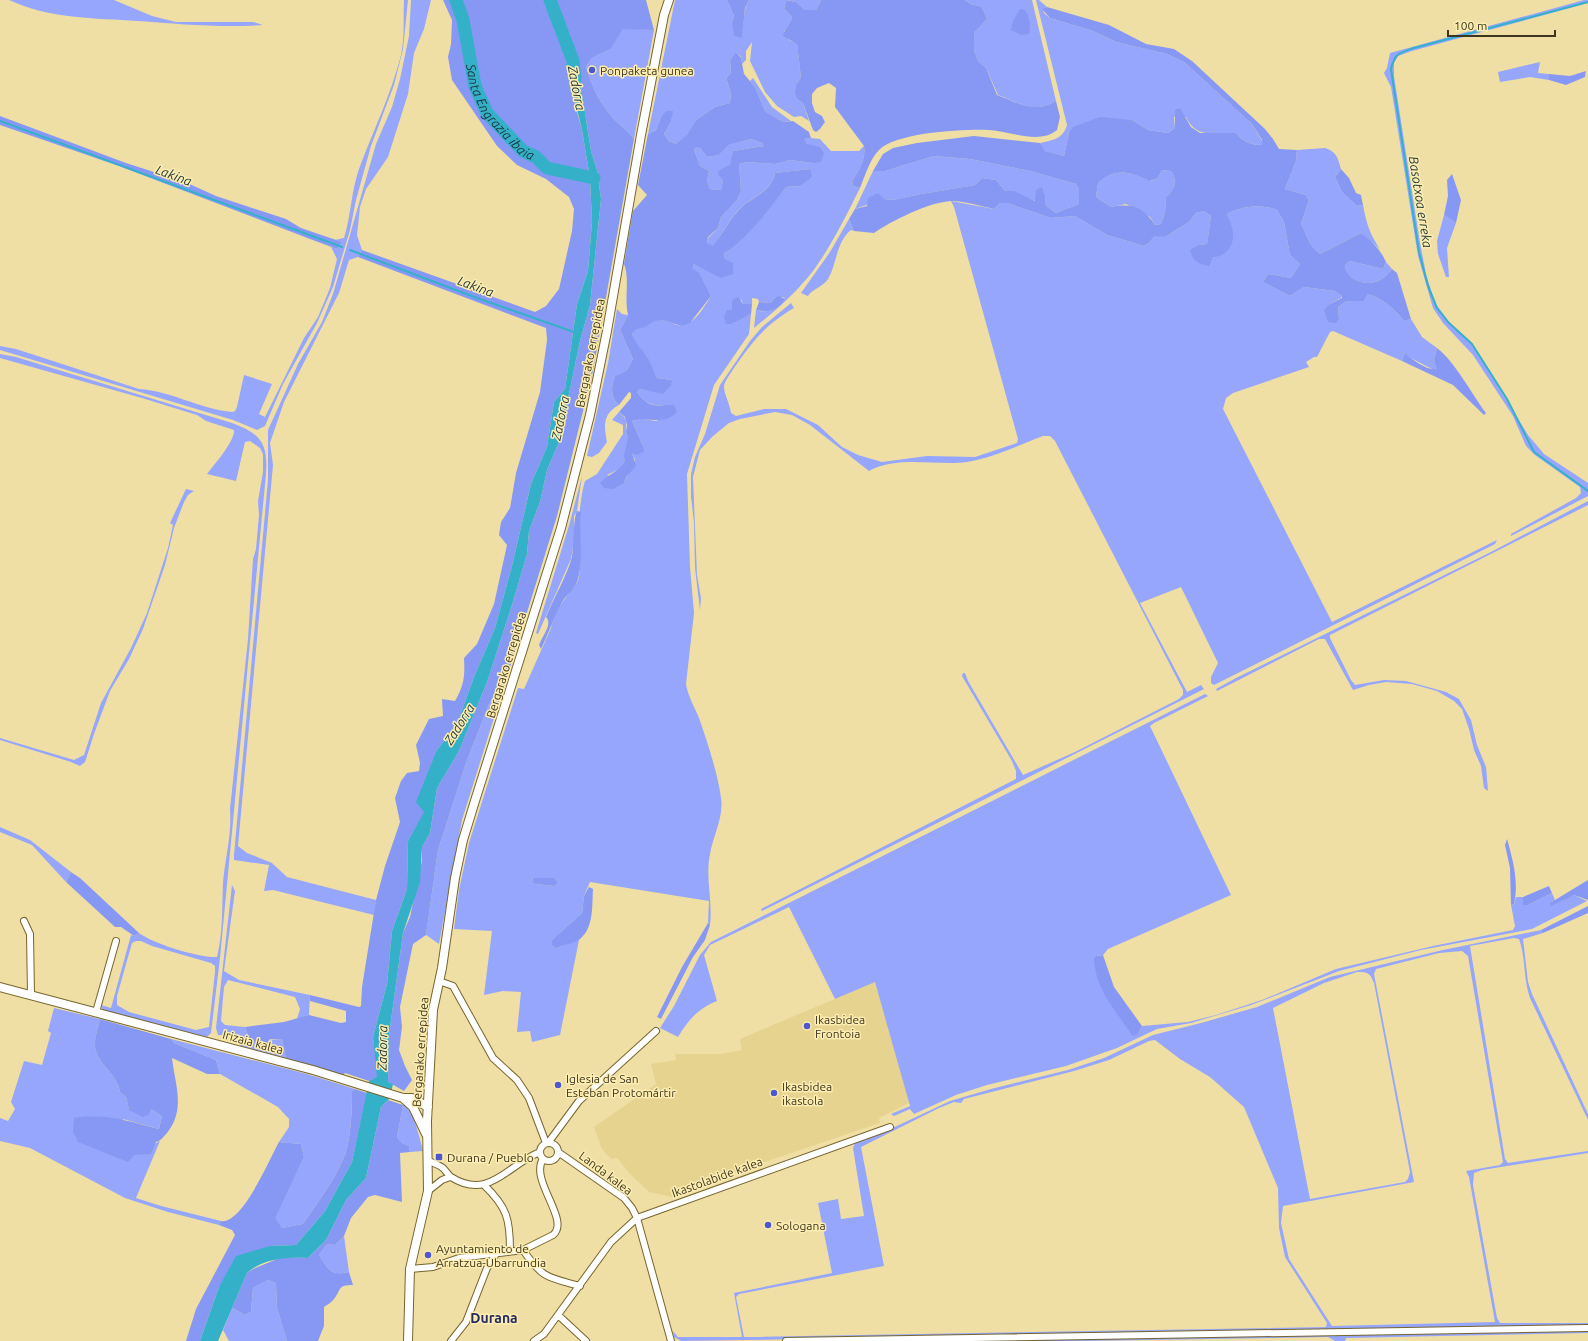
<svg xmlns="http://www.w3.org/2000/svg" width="1588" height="1341" font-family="Ubuntu,sans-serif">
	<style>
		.built { fill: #e6d390 }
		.green { fill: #95a6fc; fill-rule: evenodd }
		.forest { fill: #8698f4; fill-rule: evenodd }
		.water { fill: #35b0c9 }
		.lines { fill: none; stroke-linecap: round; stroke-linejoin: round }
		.stream { stroke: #35b0c9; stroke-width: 2 }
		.river { stroke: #35b0c9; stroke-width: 13 }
		.minor-casing { stroke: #76662e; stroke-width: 8 }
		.tertiary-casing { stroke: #76662e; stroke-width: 10 }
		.minor { stroke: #fff; stroke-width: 6 }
		.tertiary { stroke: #fff; stroke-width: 8 }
		.poi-dot { fill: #4d58ce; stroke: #fdedb1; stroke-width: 1.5 }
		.labels { text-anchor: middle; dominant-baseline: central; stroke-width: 3; stroke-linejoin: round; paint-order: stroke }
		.poi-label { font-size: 12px; fill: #3d361e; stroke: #fdedb1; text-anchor: start }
		.street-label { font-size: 12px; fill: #3d361e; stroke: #fdedb1 }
		.water-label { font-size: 13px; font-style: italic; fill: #1a343a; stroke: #fdedb1 }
		.quarter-label { font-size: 14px; font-weight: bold; fill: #232a63; stroke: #fdedb1 }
	</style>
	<rect width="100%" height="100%" fill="#f0dfa4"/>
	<path class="built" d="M875,982L901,1068L909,1103L879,1118L880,1123L721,1177L708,1185L706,1183L695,1185L693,1191L673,1197L649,1192L631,1175L617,1158L611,1159L602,1149L594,1127L656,1084L651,1064L676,1060L675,1054H721L742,1050L740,1039Z"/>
	<path class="green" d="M9,0H114L152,16L176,22H253L263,25C222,28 179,24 138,21C94,18 50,19 9,0Z
		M404,0H408L403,49L394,85L371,146L356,200L350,230L333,287L317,323L283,384L265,426L257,430L233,420L0,350V346L16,349L139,389C171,391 200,409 232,412L235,411L237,407L244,375L272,384L259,414L265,417L304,338L318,317L330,288L337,259L331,247L337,249L342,242L335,240L344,238C351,216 351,192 359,169C373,131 391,95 401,55C405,37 403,18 404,0Z
		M411,0H431L424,29L414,53L408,94L388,157L366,189L360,207L357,235L362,250L358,257L349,260L339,293L284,402L270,443L273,465L238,846L247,853L272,863L287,877L376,900L374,915L273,890L264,891L269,865L234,860V855L268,480V430L298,364L322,322L333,294L376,144L392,107L400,79L409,36Z
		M675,0H727L734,16L732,22L741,37C745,24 742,12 749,0H786L784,9L792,17L791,24L784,31L789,40L797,43L801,78L797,83V99L803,103L809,121L801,116L794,117L777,106L765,92L750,61L752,42L746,51V60L742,64L741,57L736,52L730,60L731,73L726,78L731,93L730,103L715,107L696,120L687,136L676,144L669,141L664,134L671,122L672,111L661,117L656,130L648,134Z
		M787,0H821L816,10H805L796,2Z
		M965,0H1032L1056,101C1034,114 1019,103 998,95L986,68L978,61L974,50V33L987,19L982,7L971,4Z
		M1036,0H1039L1047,7L1043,9L1044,13L1050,18L1093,31L1116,42L1167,54L1184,62L1252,124L1262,141V145C1251,145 1243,142 1236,133C1215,132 1197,140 1186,117H1174L1175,128L1168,133L1148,130L1132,120L1069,133L1064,156L1044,151L1040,143C1053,140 1063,139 1067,125Z
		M1584,0H1588V3L1412,51L1398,56L1394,63V76L1420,243L1426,274L1435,303L1450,323L1471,342L1528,435L1544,454L1588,483V496L1511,536V534L1576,498L1581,493L1580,487L1535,455L1526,446L1513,416L1473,355L1443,323L1433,308L1418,256L1391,87L1384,73L1387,68L1390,53Z
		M623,28L654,30L634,139C628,131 621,126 614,119C600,104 592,87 586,67L592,58L611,49Z
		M1540,62L1538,73L1549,74V80L1530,77L1500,82L1498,72Z
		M753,78L772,107L791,121L783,122L765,111L755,87L750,81Z
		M811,138L820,139L831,151H859L864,146C866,159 859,171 852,181L853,186L860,188C846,216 832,245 813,271C796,293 775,311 754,328L756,310C769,314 775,308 785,299L783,297H776L770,303L759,302L758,299L752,298V304H743L741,299L738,320L751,314L749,334L714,385L687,474L690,567L694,613L686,684C688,696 694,706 699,718C707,741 718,774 721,798C724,817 713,836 710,854C705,878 713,901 710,925L708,923L709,901L590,882L584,896L582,913L552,940L557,948L579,940L560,1035L532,1042L530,1031L517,1032L521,992L503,991L484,995L492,931L454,929L459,890L469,843L518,688L524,689L551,628C554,617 561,603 569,593C571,590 575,587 577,583C583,570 579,542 579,527C579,512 581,495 585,481L597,474L623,434V425L612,420L619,412C630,422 625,421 626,432C626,434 628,436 628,438C629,446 624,453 625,461L621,468L607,475L624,483L635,460L631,452L645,451L632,421L642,419L657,421L664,405C650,406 645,403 637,392L640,389L663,393L672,380L657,378L652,370L647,356L637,347L632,334L636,328C646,327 649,322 656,320C663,319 671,323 677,325C692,329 704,307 711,296L699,274L691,268L694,264L710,271L725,259L724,253C744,243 771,206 786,187L800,186L810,169L775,173C774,188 753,197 743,206C730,217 723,233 713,247L707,243L708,238L718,228L721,217L737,200L741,191L739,164L747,162L775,164L790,160L813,163L807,144L803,139ZM533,878H554L556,882L555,886L535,884L532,882Z
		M751,139L762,143L764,146L733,151L731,166L719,170L723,180L721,190L710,189L707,181L709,171L700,166L694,150L696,147L701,149L707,157L719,155L727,145Z
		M1325,148C1337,152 1338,158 1341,169L1335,177L1342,192L1357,206L1363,205C1366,222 1370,235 1380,249L1361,233L1320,254C1309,246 1307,235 1301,224L1309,200L1306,195L1285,189L1296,161L1297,150Z
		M934,156L970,159L1030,171L1076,184L1079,190V204L1056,213L1046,206L1045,196L1036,201C1025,198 1017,191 1005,191L996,180L982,178L975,185L921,194L893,200L884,199L855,209L873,171H885Z
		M1162,170L1171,171C1178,181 1175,189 1166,197L1165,213L1161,224L1155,225L1150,217L1126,204L1111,207L1096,197L1098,183C1117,167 1130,172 1151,181L1158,178Z
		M951,201L994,209L1000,203H1007L1051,218L1075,216L1107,235L1144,246L1149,243L1154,235L1165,237L1189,222L1196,213L1204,211L1211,216L1207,244L1199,245L1210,266L1213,256L1229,223L1227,214C1241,206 1262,204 1277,210L1284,222L1290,255L1300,264L1291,278L1268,274L1263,282L1290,296L1304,287L1335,291L1342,296L1341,298L1330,304L1339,318L1338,307L1347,301H1364L1368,294C1382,298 1395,309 1404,321L1411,319L1422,337L1437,348L1434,359L1438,369L1434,370L1405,355L1402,361L1333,331L1330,332L1317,357H1314L1306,362L1309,367L1233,393L1226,398L1223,409L1332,622L1497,540L1495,544L1214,685L1211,683V677L1218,663L1181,587L1140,603L1187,692L1201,685L1204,689L762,911L761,909L1016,779V771L1012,761L962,676L963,673H965L968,681L1023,775L1075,752L1179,699L1183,695V690L1055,441L1050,436H1043C1019,445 993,458 967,462C937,466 897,455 869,471L810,425L792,415L775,412L740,419L729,423L713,436L700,450L693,477L697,575L701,598L700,610L695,568L694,523L691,496V474L695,457L705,434L720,385L750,341L762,327L791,303L794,308C766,324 752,342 734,368C731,373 724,381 724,387C724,394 730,404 731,413L736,416L764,409H786L818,425L842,447L858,455L882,462L927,456L975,457L1017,443L1018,439L954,207Z
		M1444,215L1456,223L1447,248L1449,277H1446L1438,254L1437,241Z
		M849,219L854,231L851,230C836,242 837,264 828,279C823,287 812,289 808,296L801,293L830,252Z
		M1350,261L1383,269L1386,262L1392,269C1389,272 1385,278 1380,280C1366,287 1346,281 1345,265Z
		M617,309L622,314L628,315L620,330L633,359L627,370L615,376C611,386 610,397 619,405C602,414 604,427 607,442L599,453L592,457L587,456L608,363Z
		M0,354L16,357L232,423C261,434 268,443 266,474L220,958L211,1033L207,1037L103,1011L101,1005L111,1008L131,935L134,936L139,933C154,944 199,958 217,957C223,933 222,908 223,883C225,858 232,835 230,809L248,639L253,559L256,549L259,515L258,501L263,472V454L260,448L250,441L245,442L236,481L207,474C214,465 235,441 234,430L206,421L197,415L142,398L0,358ZM136,941H141L152,946L211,963L215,966V972L209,1027L196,1030L129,1012L117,1005V996L132,943Z
		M582,476L577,511L574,516V542L571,559L538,634L536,633L570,522Z
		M186,489L194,491L188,495L184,502L174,528L165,565L143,629L129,659L110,691L94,734L85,762L80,766L71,762L0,740V738L74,760L84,755L101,703L131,648L147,613L168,548L173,525L170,523Z
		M1588,501V505L1330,635V638L1351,680L1355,685L1384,680L1406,681L1446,692L1459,699L1471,720L1477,745L1486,767L1488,791L1484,788L1481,766L1474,750L1469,729L1462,709L1454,701L1437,691L1412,684L1386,682L1369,685L1353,690L1325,639H1319L1217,691L1216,689L1236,678L1491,552Z
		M510,667L462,820L439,944L426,935L438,850L466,763L489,704Z
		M1205,694L1208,696L1154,723L1150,726L1231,895L1108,949L1103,955L1096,956L1125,1024L1132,1036L1137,1034L1142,1026L1188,1022L1216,1015L1262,1000L1336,969L1433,946L1513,930L1515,926L1511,905L1514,904L1516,897H1523V905H1528L1552,893L1555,900L1550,903L1574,895L1587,901L1532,929L1421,950L1339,971L1251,1005L1191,1023L1157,1029L1117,1048L1066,1066L987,1085L956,1095L914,1114L910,1109L894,1116L891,1114L910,1106L875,982L835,999L789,907L710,945L704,955L717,1001C699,1008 688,1020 678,1037L660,1028L674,1006L700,955L711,942Z
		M0,827L30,840L71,872L66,882L32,845L0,832Z
		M232,885L235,891L224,971L239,980L310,995L309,1015L297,1019L300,1009L295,997L228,980L224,987L221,1021L225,1025L245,1027L250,1041L282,1039L286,1058L240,1046L239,1035H218L216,1028Z
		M1541,930L1543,933L1523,939L1528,982L1532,994L1588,1114V1120L1530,998C1523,978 1526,958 1519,939L1514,938L1470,946L1505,1159L1508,1163L1588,1151V1153L1482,1170L1474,1173L1473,1185L1497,1318L1500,1323H1588V1326L681,1341L674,1337L673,1331L678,1337H742L734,1293L832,1273L818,1203L838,1199L841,1219L864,1216L853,1148L855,1143L882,1133L950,1101L991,1089L1068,1070L1104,1058L1153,1035L1201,1023L1257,1007L1330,977L1443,950ZM1462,951L1468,956L1503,1162L1500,1165L1466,1171L1469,1177L1495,1322L1332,1326L1289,1259L1281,1223L1283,1206L1414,1182L1374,974L1376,969L1439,953ZM1357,972C1368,972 1370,973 1374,983L1410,1172L1408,1179L1405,1182L1310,1199L1273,1008L1324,983ZM1155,1040L1180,1059L1210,1077L1244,1107L1278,1188L1279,1228L1285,1257L1327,1323L1326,1327L744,1337L736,1297L739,1294L884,1266L861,1147L939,1108L954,1102L961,1103L964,1099L1074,1071L1109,1060L1149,1041Z
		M54,1008L100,1019C98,1027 94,1039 95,1047C98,1066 116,1071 120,1092L126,1097L129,1110L151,1109L162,1116L159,1129L123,1119L134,1155L160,1141L136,1198L161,1206L221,1221L219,1225L168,1212L125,1198L30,1148L0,1141V1118L8,1121L15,1109L11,1102L24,1061L42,1065L51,1033L48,1031Z
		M171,1039L307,1074L355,1089L352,1091C352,1111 351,1137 345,1155C335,1180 318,1202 303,1224L282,1228L274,1218L304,1157L301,1144L279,1142L289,1127V1119L278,1107L220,1074L216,1060L174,1043Z
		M403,1105C414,1109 420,1140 423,1151L410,1152L409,1146L402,1143L397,1137Z
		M344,1236L349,1272C330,1276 329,1270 319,1255L327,1244L335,1245Z
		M268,1280L276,1283L277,1308L287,1341H229L223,1330L232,1308L245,1315L251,1312L253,1288Z
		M1588,1330V1333L1346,1338L1345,1341H1335L1328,1337L1085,1341H896Z"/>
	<path class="forest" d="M443,0H646L654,30L623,29L611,49L592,58L586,67C592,87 600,104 614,119C621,126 628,131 634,139L593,371L557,516L510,667L489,704L466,763L438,850L426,935L413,944L400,1007L402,1027L399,1050L405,1066L412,1080L404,1091L388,1082L389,1035L403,933L410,917L422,861V847L430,833L437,788L459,751L487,682L512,605L527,554L529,531L540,502L547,470L559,442L580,341L590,305L601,199L597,170L591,151L577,62L567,64L570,86L582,130L590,178L592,222L588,271L577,304L565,389L554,402L547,447L531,484L512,566L495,628L474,677L457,724L437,750L425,812L408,841L407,889L392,931L387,984L373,1037L378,1077L369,1081L345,1073L343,1075L286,1058L282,1039H270L264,1046L250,1041L245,1027L284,1022L309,1015L341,1023L346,1022V1011L310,1001V995L359,1007L361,1006L362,987L376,900L385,866L400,822L395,798L401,781L407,773L419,771L420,763L416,745L429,719L443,716L442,699L455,701C464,685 465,677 464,658L477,644L494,604L507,545L499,535L501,522L510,508L516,473L540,392L547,340L546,328L358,257L362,250L535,312L546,306L559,289L572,231L574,209L569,197L546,179L517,165L497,146L452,80L448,57L451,44L452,20Z
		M727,0H749L745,8L742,38L734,36L732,22L734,16Z
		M786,0L796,2L805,10H816L821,0H965L971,4L982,7L987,19L974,33V50L978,61L986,68L997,95C1019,103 1034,114 1056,101L1060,117L1057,130C1039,145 1011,131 989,130C965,129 897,132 879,150C870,159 865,176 860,188L853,186L852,181C859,171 866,159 864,146L835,107L836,88L829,83L817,88L812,94V103L815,112L822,116L825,122L820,129L816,132L813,130L803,103L797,99L795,93L797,83L801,78L797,44L783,36C784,28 791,26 792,17L784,9Z
		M1047,7L1109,25L1146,44L1174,49L1192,61L1265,129L1273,139L1279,149L1297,150L1296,161L1285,189L1306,195L1309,200L1301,224C1307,235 1309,246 1320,254L1361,233C1372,241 1380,249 1386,262L1383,269L1350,261L1345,265C1346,281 1367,287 1380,280C1385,278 1389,272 1392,269L1397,273L1411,319L1404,321C1395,309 1382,298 1368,294L1364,301H1347L1338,307L1339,318L1336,323L1328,322L1324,310L1330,304L1342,298V296L1335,291L1304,287L1290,296L1263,282L1268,274L1291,278L1300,264L1290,255L1284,222L1277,210C1262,204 1241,206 1227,214C1229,220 1234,229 1233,236C1233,248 1224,257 1213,257L1210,266C1199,264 1193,262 1190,250L1199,245L1207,244L1211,216L1204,211L1196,213L1189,222L1165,237L1154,236L1149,243L1144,246L1107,235L1075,216L1051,218L1007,203H1000L994,209C981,206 967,202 954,201C933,200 891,221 874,233L854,231L849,219L855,209L867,206L868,198L878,193L884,199L893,200L921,194L975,185L982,178L996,180L1005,191H1014L1035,201L1036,190L1042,187L1045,196L1046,206L1056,213L1079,204V190L1076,184L1030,171L970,159L934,156L885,171H873L883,154L893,148L917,143L974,136L1040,143L1045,151L1064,156L1069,133L1073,127L1100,117L1132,120L1148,130L1168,133L1175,128V110L1180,108L1191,127L1200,133H1236C1243,142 1251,145 1262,145V140L1252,124L1184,62L1167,54L1116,42L1093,31L1050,18L1042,9ZM1162,170L1171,171C1178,181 1175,189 1166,197L1165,213L1161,224L1155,225C1143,207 1132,203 1111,207L1096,197L1098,183C1117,167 1130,172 1150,181L1158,178Z
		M1020,9L1025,10C1030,19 1031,24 1029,34L1021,35L1011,30L1013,21Z
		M736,52L741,58L744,74L755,87L765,111L783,122L793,121L809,132L811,138L804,139L807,144L820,147L824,153L821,162L813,163L790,160L775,164L747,162L739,164L741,191L737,200L721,217L718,228L708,237L707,243L713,246C723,234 730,217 743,206C753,198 774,188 775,173L810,169L812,177L800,186L786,187C772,206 744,243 724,253L725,259L733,263V274L721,278L694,264L692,268L699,273L711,296L690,323L682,326L662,320L654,321L645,327L636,329L632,334C637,346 639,346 646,355C651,361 652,370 657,378L672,380L671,385L663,394L640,389L637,392C649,409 655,405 674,405L677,412C664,426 649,416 632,421L645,451L637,455L632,453L636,466L627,476L624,483L613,489L604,488L600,483C608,474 620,471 625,461L624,456L628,438L626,432L627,425L625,417L619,412L631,398V393L629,392L619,405C610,397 611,386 615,376L627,370L633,359L620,330L628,315C624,298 630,278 624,264L633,211L647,195L638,185L648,134L656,130L661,117L666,111H673L671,122L664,134L669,141L676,144L687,135L696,120L715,107L730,103L731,93L726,78L731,73L730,60ZM751,139L762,143L764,146L733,151L730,165L719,170L718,175L723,180L721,190L710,189L707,181L709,171L700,166L694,150L696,147L701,149L707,157L719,155L728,145Z
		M1586,71L1585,77L1566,85L1549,80V74L1570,76Z
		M0,116L126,163L185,182L216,196L286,219L301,228L342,242L337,249L310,239L119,166L0,125Z
		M1341,169L1349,178L1356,193L1361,195L1363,205L1357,206L1342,192L1335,177Z
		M1452,174L1461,200L1456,223L1444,215L1448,196L1447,180Z
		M779,296L785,299C778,310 767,313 756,310L759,302L770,303L776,297Z
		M738,297L743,304H752L751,314L731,324H726L724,317L727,310H732V300Z
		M1437,348C1456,363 1471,393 1486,413L1484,415L1453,385L1402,361L1405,354C1414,360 1427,371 1437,369L1434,359Z
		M577,511L581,512C578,534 585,560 577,582C575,588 568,594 564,599C555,615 549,632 541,649L539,645C542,636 553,624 546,617C553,599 567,576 572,557C574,545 573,519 577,511Z
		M1507,839C1513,860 1519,882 1514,904L1511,905L1510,868L1505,845Z
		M71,872L80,878L139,933L134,936L121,927H115L66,882Z
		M533,878H554L557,882L555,886L535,884L532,882Z
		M1588,880V900L1574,895L1551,906L1550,903Z
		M1549,886L1552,893L1528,905H1523V897Z
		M589,887L593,889C592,905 594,928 580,939C576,943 563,945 557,948L552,945V940L582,913L584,896Z
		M1588,906V913L1543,933L1541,930Z
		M708,923L710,925L705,940L693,957L662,1017L661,1019L657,1017L682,967Z
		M1103,955L1114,987L1142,1026L1137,1035L1132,1036C1116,1009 1096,992 1094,959L1096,956Z
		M100,1019L171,1039L174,1043L216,1060L220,1074H207L172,1058C175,1085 186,1109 167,1133C163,1137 161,1141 156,1142L151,1154L134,1155L128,1162L78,1142L73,1132L74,1118C105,1113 129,1121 159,1129L162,1116L151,1109L149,1114L143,1117L129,1110L126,1097L120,1092C116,1071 98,1066 95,1047C94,1039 98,1027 100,1019Z
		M355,1089L367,1093L352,1162L325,1211L296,1245L270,1246L219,1287L200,1341H186L196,1309L235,1235L232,1230L219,1225L221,1221C242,1225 270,1158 279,1142L301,1144L304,1157L275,1218L282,1228L303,1224C318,1202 335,1180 345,1155C351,1137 352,1111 352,1091Z
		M388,1100L403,1105L397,1137L402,1143L409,1146L410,1152L400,1153L402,1202L375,1195L368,1197L351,1218L344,1236L335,1245L327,1244L319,1255C329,1270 330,1276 349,1272L353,1285C337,1285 342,1289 334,1299C332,1302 327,1305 324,1307V1326L318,1341H287L277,1308L276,1283L268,1280L253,1288L251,1312L245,1315L232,1308L247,1273L253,1269L282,1257L308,1258L326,1240L346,1200L366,1178L381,1107Z"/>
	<path class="water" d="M577,62L591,151L597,170L601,199L590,305L580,341L559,442L547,470L540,502L529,531L527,554L512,605L487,682L459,751L437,788L430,833L422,847L420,882L403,933L389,1035L388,1082L393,1084L390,1098L381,1107L366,1178L346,1200L326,1240L308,1258C287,1257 264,1258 247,1273L218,1341H200L219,1287L236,1256L270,1246L296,1245L325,1211L352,1162L369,1081L377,1077L373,1037L387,984L392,931L407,889L408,841L424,812L416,802L437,750L457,724L474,677L495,628L512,566L531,484L547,447L554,402L565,389L577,304L588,271L592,222L590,178L582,130L566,64Z"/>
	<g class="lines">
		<path class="stream" d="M1588,2L1414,48C1399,53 1395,53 1391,69L1419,252L1428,286L1437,308L1448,322L1472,344L1507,399L1534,452L1588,491
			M0,121L342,247
			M350,250L477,298L574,332"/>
		<g class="river">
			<path id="s1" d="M456,0L463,20L475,86L487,113L523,151L536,157L547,168L594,178"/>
			<path d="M550,0L573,61L575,79"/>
		</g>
		<defs>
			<path id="minor" d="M24,921L30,934L31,995
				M439,981L453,986L493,1058L517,1080L529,1098L546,1143
				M96,1012L116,941
				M548,1143L579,1101L656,1031
				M540 1152a9 9 0 1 1 18 0a9 9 0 1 1-18 0Z
				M558,1152L624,1198L632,1208L637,1218L671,1341
				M429,1161C433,1163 439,1165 443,1168C446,1171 448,1175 451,1177C489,1201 507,1165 540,1152
				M484,1185C507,1207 510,1219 510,1250
				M428,1191L442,1180L450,1177
				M523,1250C543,1279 547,1277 580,1286
				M410,1269L433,1267L459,1258L523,1250L553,1235C571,1220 529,1180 543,1159
				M558,1315L586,1341
				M451,1341L466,1322L487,1268L496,1254
				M534,1341L544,1334L611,1242L637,1218L890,1127
				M786,1341L1588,1328"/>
			<path id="tertiary" d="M0,987L313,1070L403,1098H412L428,1107
				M403,1098L413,1107L426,1134
				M408,1341L410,1269L428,1191L427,1121L433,1010L442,968L455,878L463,840L474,804L561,528L590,415L607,331L641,135L664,15L669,0"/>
		</defs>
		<use href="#minor" class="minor-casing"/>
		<use href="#tertiary" class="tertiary-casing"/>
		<use href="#minor" class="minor"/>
		<use href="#tertiary" class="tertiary"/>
	</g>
	<g class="poi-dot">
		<circle cx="592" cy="70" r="4"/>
		<circle cx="807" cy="1026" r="4"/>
		<circle cx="558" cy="1085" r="4"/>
		<circle cx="774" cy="1093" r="4"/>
		<rect x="435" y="1153" width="8" height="8" rx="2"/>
		<circle cx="768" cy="1225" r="4"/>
		<circle cx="428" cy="1255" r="4"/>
	</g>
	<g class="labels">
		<g class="poi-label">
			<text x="600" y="70">Ponpaketa gunea</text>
			<text x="815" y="1019">Ikasbidea<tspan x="815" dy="14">Frontoia</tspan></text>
			<text x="566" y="1078">Iglesia de San<tspan x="566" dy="14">Esteban Protomártir</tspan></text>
			<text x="782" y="1086">Ikasbidea<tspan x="782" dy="14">ikastola</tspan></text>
			<text x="447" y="1157">Durana / Pueblo</text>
			<text x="776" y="1225">Sologana</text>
			<text x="436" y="1248">Ayuntamiento de<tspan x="436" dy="14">Arratzua-Ubarrundia</tspan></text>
		</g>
		<g class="street-label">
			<text transform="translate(590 353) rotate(-79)">Bergarako errepidea</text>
			<text transform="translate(506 665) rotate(-73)">Bergarako errepidea</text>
			<text transform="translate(253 1042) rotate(15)">Irizaia kalea</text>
			<text transform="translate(420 1052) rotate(-86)">Bergarako errepidea</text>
			<text transform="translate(606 1173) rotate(37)">Landa kalea</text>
			<text transform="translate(717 1177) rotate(-20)">Ikastolabide kalea</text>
		</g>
		<g class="water-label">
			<text transform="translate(577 88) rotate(79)">Zadorra</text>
			<text stroke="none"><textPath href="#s1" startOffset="124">Santa Engrazia ibaia</textPath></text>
			<text transform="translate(174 175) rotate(20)">Lakina</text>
			<text transform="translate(1421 202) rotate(81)">Basotxoa erreka</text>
			<text transform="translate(476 286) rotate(20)">Lakina</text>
			<text transform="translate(560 418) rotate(-78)">Zadorra</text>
			<text transform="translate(459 724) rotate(-58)">Zadorra</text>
			<text transform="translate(382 1048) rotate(-89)">Zadorra</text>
		</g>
		<g class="quarter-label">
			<text x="494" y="1318">Durana</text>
		</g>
	</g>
	<path d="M1448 30v6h107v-6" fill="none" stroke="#3d361e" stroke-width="2"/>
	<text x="1454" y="30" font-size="12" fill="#3d361e" stroke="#fdedb1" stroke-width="3" paint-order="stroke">100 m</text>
</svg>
